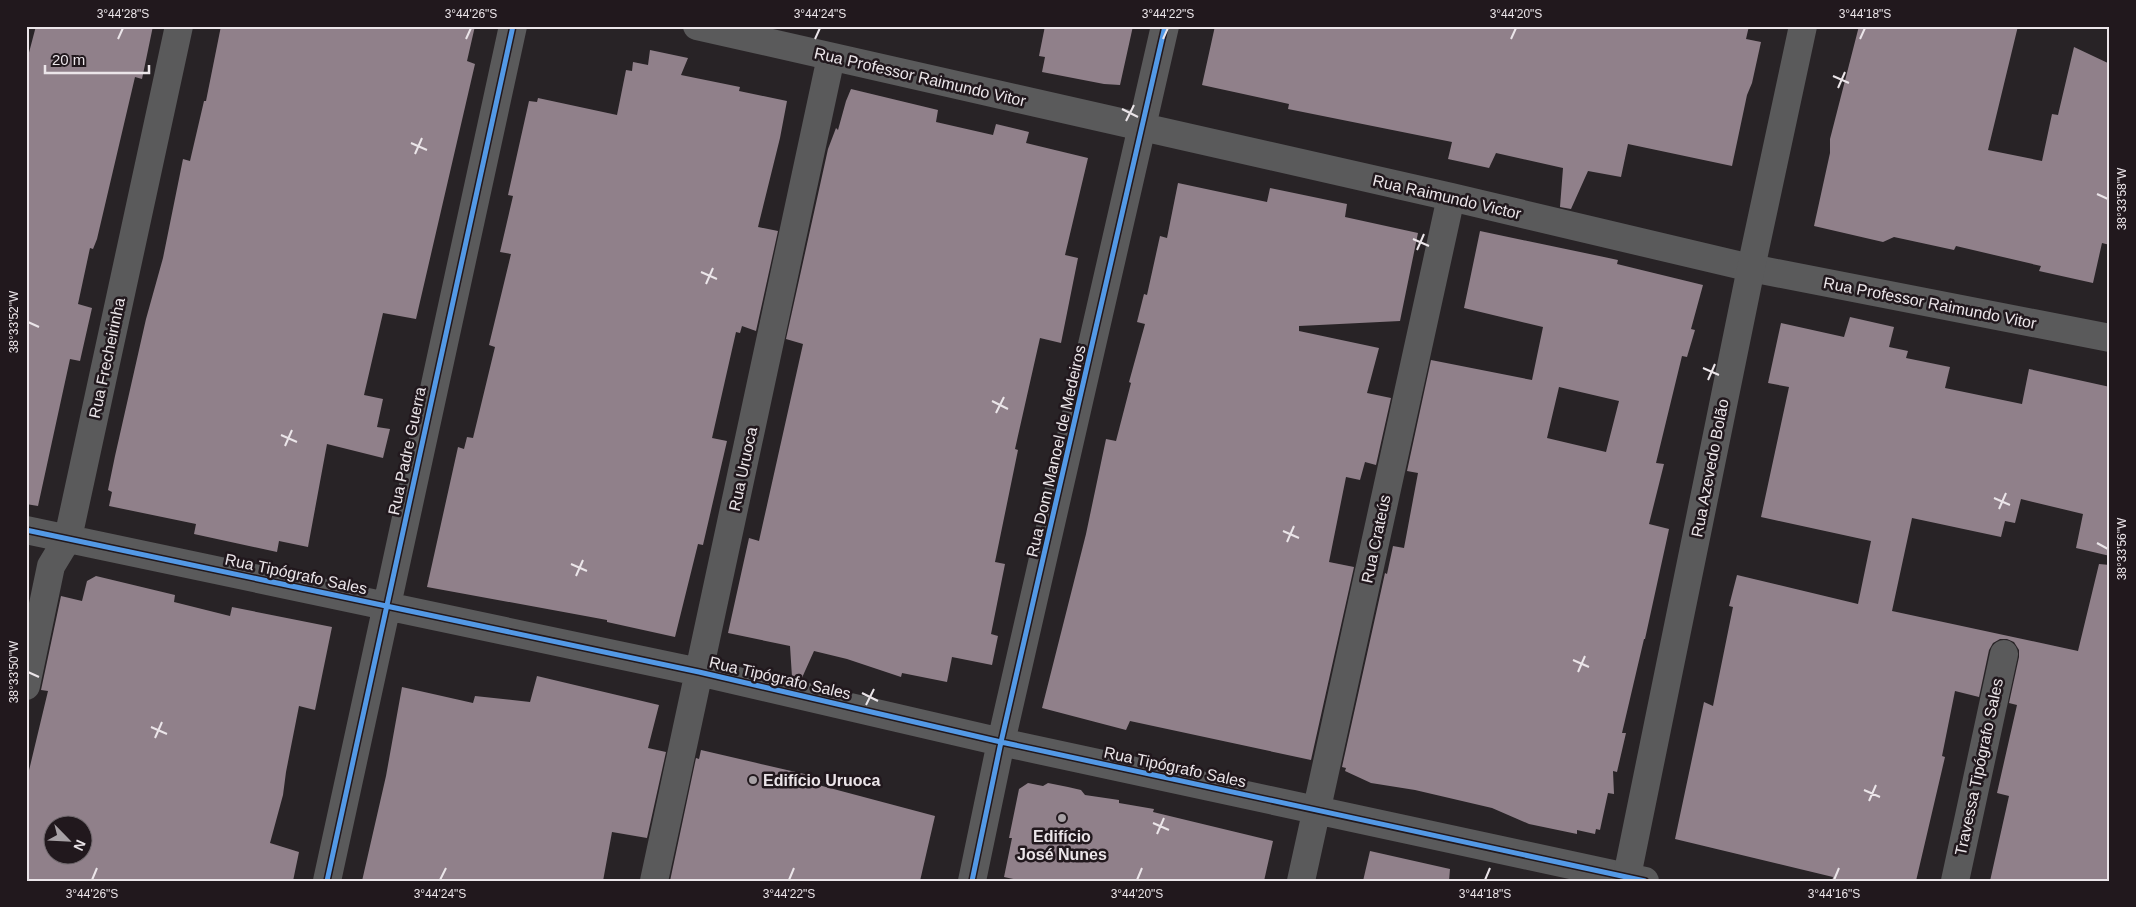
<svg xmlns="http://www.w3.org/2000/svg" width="2136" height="907" font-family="Arial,sans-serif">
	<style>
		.building { fill: #90808a; fill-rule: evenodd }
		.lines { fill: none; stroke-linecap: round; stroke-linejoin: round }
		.minor { stroke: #5a5a5b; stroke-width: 28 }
		.tertiary { stroke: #5a5a5b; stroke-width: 28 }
		.cycleway-casing { stroke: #21181d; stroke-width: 8 }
		.cycleway { stroke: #5399e6; stroke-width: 5 }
		.ticks { fill: none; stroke: #ebe5e9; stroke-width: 2 }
		.poi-dot { fill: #a7a1a5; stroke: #21181d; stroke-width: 2 }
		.labels { text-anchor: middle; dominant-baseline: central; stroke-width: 5; stroke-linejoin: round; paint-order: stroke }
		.street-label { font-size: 16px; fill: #ebe5e9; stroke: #21181d }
		.poi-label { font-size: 16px; font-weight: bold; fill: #ebe5e9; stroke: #21181d; text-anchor: start }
		.neatline { fill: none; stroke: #ebe5e9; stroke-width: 2 }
		.ticks-label { font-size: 12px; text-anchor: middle; fill: #ebe5e9 }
	</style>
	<rect width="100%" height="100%" fill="#282326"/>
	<path class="building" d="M36,26H153L142,79L135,77L97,239L93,249L90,248L78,304L92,308L80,361L70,359L38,506L26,504V64Z
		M221,26H475L467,61L475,64L416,319L383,313L364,395L383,399L377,427L390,429L383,458L327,444L308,547L279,541L277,552L194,534L196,524L109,506L112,492L108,490L115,456L146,319L163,258L183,159L190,161L204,101H206Z
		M1045,26H1133L1120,85L1104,84L1042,72L1045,57L1039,56Z
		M1215,26H1749L1746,39L1761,42L1752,83L1747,95L1732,166L1628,144L1621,177L1588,171L1571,209L1560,207L1563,168L1496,153L1489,168L1448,159L1452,142L1288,109L1289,104L1202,85Z
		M1859,26H2018L1988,150L2042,161L2052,114L2058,115L2074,47L2110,64V245L2102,243L2093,283L2039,271L2041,266L1956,246L1954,250L1894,237L1883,242L1814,226L1830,153V139Z
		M650,50L688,58L681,75L740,87L739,91L787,101L780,138L758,227L778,231L756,331L742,326L740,333L736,332L712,438L727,441L703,545L698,544L675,637L607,622V620L427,587L458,447L464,449L467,437L473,438L495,347L489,345L511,254L500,252L513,196L508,195L529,101L537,102L538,98L617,115L626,70L632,71L633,62L648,65Z
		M851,89L938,110L936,122L993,135L996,124L1029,132L1026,143L1088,158L1065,255L1078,258L1061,343L1040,338L1015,449L1018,450L995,562L1005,564L991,634L998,636L992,665L952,657L947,682L902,673L901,677L847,659L814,651L801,680L792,677L790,646L728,633L749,538L759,541L803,344L786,339L828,149L836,128L838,130L846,101Z
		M1178,183L1267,202L1270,188L1347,204L1345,217L1418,233L1400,321L1299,326V331L1379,348L1367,393L1391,398L1376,465L1365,462L1360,480L1346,477L1329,562L1354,567L1311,760L1130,721L1126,730L1042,708L1086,534L1106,439L1116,441L1131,383L1129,382L1145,324L1137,322L1144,294L1147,295L1160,236L1167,238Z
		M1480,231L1604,257L1618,260L1617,264L1703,285L1691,329L1695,330L1687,357L1682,356L1656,463L1664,464L1649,524L1669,529L1666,543L1645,639H1644L1622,733H1626L1617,772L1613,771L1614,794L1608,793L1600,830L1596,829L1595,834L1577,830V834L1529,824L1492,808L1415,790L1371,783L1345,771L1346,768L1342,767L1385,573L1387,574L1393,546L1404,548L1418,473L1407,471L1431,360L1532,380L1543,327L1464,308ZM1559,387L1619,401L1606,452L1547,438Z
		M1850,317L1894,327L1889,347L1908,351L1906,358L1950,367L1945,388L2022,404L2029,369L2110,387V556L2076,548L2083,514L2021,499L2015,523L2005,521L2001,537L1912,518L1892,611L2078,651L2099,564L2110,565V881H1990L2009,796L1997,793L2017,705L2009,703L2019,657V650L2014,642L2007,639H2000L1993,643L1989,650L1979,697L1955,691L1942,756L1945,757L1916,881H1832L1833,877L1675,839L1704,702L1713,706L1733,607L1729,606L1737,575L1858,604L1871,541L1761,517L1789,387L1768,383L1781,323L1844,337Z
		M96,576L175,595L174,602L230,616L232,607L332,627L315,710L299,706L286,772L283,795L270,843L299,852L293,881H26V783L48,691L41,690L61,596L82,601L87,581ZM52,824H82V854H52Z
		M537,676L659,705L648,748L666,752L647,838L612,832L603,881H362L386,776L402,687L473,703L475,696L530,702Z
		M701,750L813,776L811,783L935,816L920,881H670L696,758L699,759Z
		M1028,783L1043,786L1048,783L1068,787L1081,790L1085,795L1119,800V803L1154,809L1153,812L1273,841L1264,881H1023L1004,877L1012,838H1009L1019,789Z
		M1370,851L1450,869L1449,881H1363Z"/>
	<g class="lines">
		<path class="minor" d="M697,26L1451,197L1751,268L2110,338
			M26,530L699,672L1001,742L1645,881
			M26,686L51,566L68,538L179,26
			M327,881L513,26
			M654,881L831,57
			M972,881L1001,742L1165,26
			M1301,881L1451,197
			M1955,881L2004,654"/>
		<path class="tertiary" d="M1626,881L1751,268L1803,26"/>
		<defs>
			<path id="cycleway" d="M26,530L699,672L1001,742L1645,881
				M327,881L513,26
				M972,881L1001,742L1165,26"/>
		</defs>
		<use href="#cycleway" class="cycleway-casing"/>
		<use href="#cycleway" class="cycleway"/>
	</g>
	<path class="ticks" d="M118,39L123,28M466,39L471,28M815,39L820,28M1163,39L1168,28M1511,39L1516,28M1860,39L1865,28M1833,76L1849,83M1838,88L1845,72M1122,109L1138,117M1126,121L1134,105M411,143L427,150M415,154L422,138M2097,194L2108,199M1413,239L1429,246M1417,250L1424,234M701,272L717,279M706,284L713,268M28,322L39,327M1703,368L1719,375M1708,380L1715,364M992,401L1008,409M996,413L1004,397M281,435L297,442M285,446L292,430M1994,498L2010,505M1999,509L2006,493M1283,531L1299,538M1287,542L1294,526M2097,543L2108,549M571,564L587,571M576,576L583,560M1573,660L1589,667M28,672L39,677M1578,672L1585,656M862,693L878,701M866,705L874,689M151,727L167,734M155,738L162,722M1864,790L1880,797M1869,801L1876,785M1153,823L1169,830M1157,834L1164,818M92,880L97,868M440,880L446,868M789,880L794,868M1137,880L1142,868M1485,880L1490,868M1834,880L1839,868"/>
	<g class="poi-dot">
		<circle cx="753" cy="780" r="5"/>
		<circle cx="1062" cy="818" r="5"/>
	</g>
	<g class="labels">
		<g class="street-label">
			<text transform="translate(920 77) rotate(13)">Rua Professor Raimundo Vitor</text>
			<text transform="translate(1447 197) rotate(13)">Rua Raimundo Victor</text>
			<text transform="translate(1930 303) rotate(11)">Rua Professor Raimundo Vitor</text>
			<text transform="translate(107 358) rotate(-78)">Rua Frecheirinha</text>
			<text transform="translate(407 451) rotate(-78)">Rua Padre Guerra</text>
			<text transform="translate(1056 451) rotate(-77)">Rua Dom Manoel de Medeiros</text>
			<text transform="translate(1710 468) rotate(-79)">Rua Azevedo Bolão</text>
			<text transform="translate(743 469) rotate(-78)">Rua Uruoca</text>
			<text transform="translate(1376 539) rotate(-78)">Rua Crateús</text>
			<text transform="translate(296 574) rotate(12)">Rua Tipógrafo Sales</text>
			<text transform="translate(780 678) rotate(13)">Rua Tipógrafo Sales</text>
			<text transform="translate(1175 767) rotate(12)">Rua Tipógrafo Sales</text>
			<text transform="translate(1979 767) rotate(-78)">Travessa Tipógrafo Sales</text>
		</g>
		<g class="poi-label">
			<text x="763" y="780">Edifício Uruoca</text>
			<text x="1062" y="836" text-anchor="middle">Edifício<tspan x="1062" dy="18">José Nunes</tspan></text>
		</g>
	</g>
	<rect width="2136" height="907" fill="none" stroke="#21181d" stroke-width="55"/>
	<g transform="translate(68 840) rotate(114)"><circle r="24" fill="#21181d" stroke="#726a6f"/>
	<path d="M0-4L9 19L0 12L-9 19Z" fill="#a7a1a5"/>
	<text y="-8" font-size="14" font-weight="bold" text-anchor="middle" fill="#ebe5e9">N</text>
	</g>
	<path d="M45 65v8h104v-8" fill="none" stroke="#ebe5e9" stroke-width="2.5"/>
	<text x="52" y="65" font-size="15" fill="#ebe5e9" stroke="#21181d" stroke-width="4" paint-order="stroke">20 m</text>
	<rect x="28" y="28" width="2080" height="852" class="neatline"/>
	<g class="ticks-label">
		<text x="123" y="18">3°44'28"S</text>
		<text x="471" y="18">3°44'26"S</text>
		<text x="820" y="18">3°44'24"S</text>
		<text x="1168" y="18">3°44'22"S</text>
		<text x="1516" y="18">3°44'20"S</text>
		<text x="1865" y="18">3°44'18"S</text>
		<text transform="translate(2122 199) rotate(-90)" y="4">38°33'58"W</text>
		<text transform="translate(14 322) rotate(-90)" y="4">38°33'52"W</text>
		<text transform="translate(2122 549) rotate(-90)" y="4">38°33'56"W</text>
		<text transform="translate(14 672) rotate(-90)" y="4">38°33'50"W</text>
		<text x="92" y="898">3°44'26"S</text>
		<text x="440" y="898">3°44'24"S</text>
		<text x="789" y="898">3°44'22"S</text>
		<text x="1137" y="898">3°44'20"S</text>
		<text x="1485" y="898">3°44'18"S</text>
		<text x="1834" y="898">3°44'16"S</text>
	</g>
</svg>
